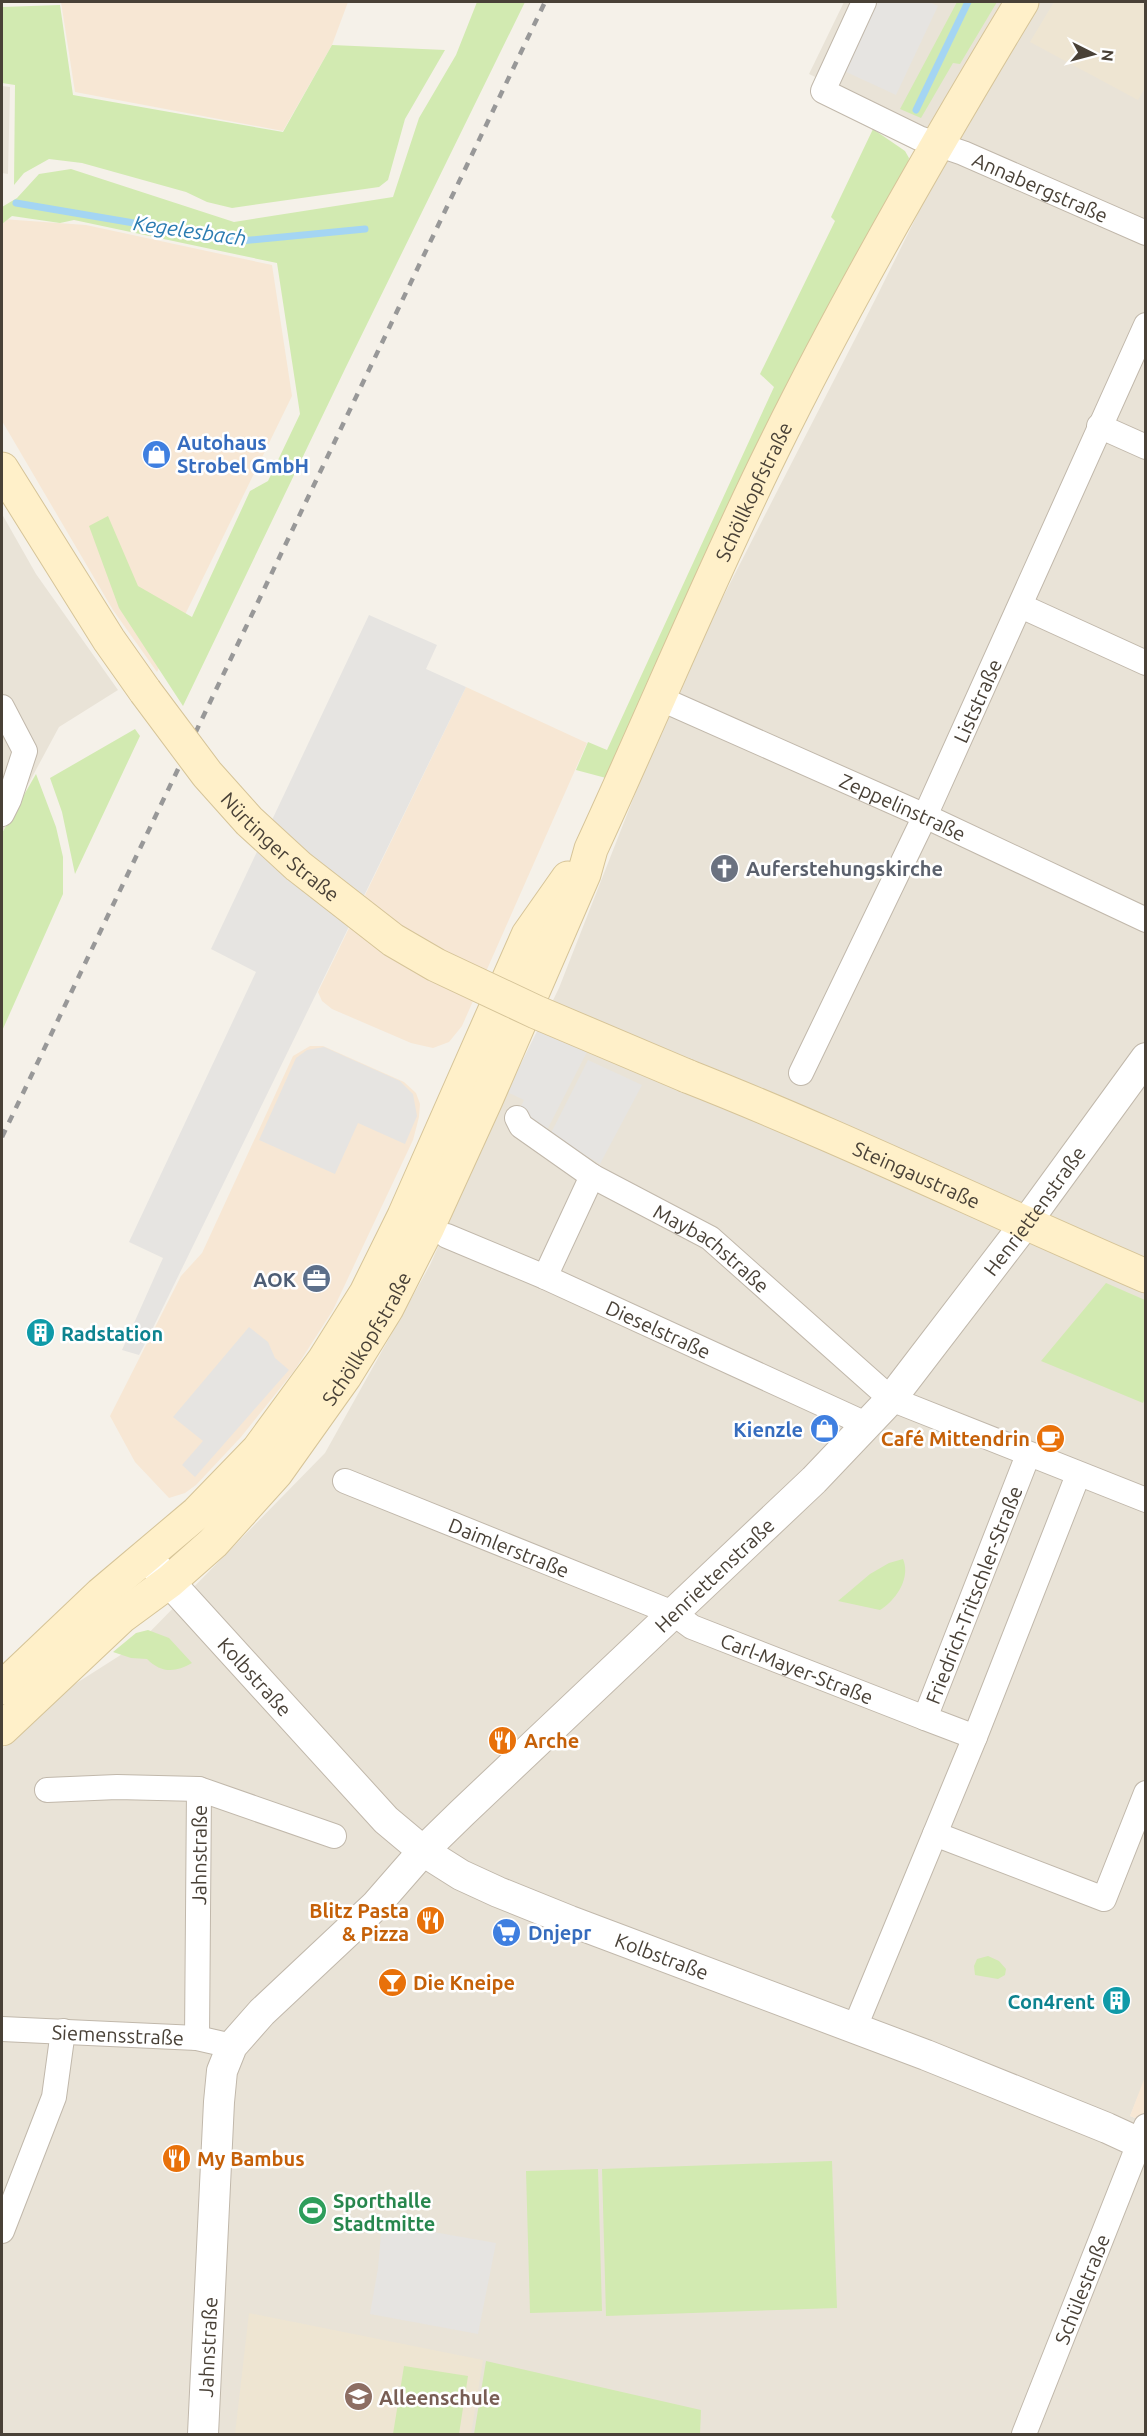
<svg xmlns="http://www.w3.org/2000/svg" width="1147" height="2436" font-family="Ubuntu,sans-serif">
	<style>
		.residential { fill: #e9e3d7 }
		.commercial { fill: #f7e7d4 }
		.education { fill: #eee5d2 }
		.green { fill: #d2eab1 }
		.parking { fill: #e6e4e1 }
		.lines { fill: none; stroke-linecap: round; stroke-linejoin: round }
		.stream { stroke: #a4d5f3; stroke-width: 7 }
		.minor-casing { stroke: #c1b8ab; stroke-width: 26 }
		.tertiary-casing { stroke: #c1b8ab; stroke-width: 32 }
		.secondary-casing { stroke: #d6c498; stroke-width: 35 }
		.minor { stroke: #fff; stroke-width: 24 }
		.tertiary { stroke: #fff; stroke-width: 30 }
		.secondary { stroke: #fff0c9; stroke-width: 33 }
		.rail { stroke: #989898; stroke-width: 4.5; stroke-dasharray: 8 8; stroke-linecap: butt }
		.secondary-bridge-casing { stroke: #d6c498; stroke-width: 35; stroke-linecap: butt }
		.secondary-bridge { stroke: #fff0c9; stroke-width: 33 }
		.labels { text-anchor: middle; dominant-baseline: central; stroke-width: 5; stroke-linejoin: round; paint-order: stroke }
		.street-label { font-size: 20px; fill: #494137; stroke: #fff }
		.shop-label { font-size: 20px; font-weight: bold; fill: #366cbe; stroke: #fff; text-anchor: start }
		.worship-label { font-size: 20px; font-weight: bold; fill: #5b616d; stroke: #fff; text-anchor: start }
		.service-label { font-size: 20px; font-weight: bold; fill: #4e5e75; stroke: #fff; text-anchor: end }
		.culture-label { font-size: 20px; font-weight: bold; fill: #0d838f; stroke: #fff; text-anchor: start }
		.food-label { font-size: 20px; font-weight: bold; fill: #c56008; stroke: #fff; text-anchor: start }
		.leisure-label { font-size: 20px; font-weight: bold; fill: #27864d; stroke: #fff; text-anchor: start }
		.education-label { font-size: 20px; font-weight: bold; fill: #785e54; stroke: #fff; text-anchor: start }
		.water-label { font-size: 21px; font-style: italic; fill: #2b7cb1; stroke: #fff }
	</style>
	<rect width="100%" height="100%" fill="#f5f1e9"/>
	<path class="residential" d="M844,2H1145L1146,2077L1130,2116L1146,2122L1145,2434H2V1749L64,1691L138,1644L325,1453L430,1265L492,1125L559,988L677,687L876,298L953,143L809,74Z
		M2,86L10,87L8,174L2,173Z
		M2,514L36,574L118,690L59,727L2,833Z"/>
	<path class="commercial" d="M61,2H348L332,45L283,131L75,92Z
		M2,219L86,225L272,265L292,396L157,672L113,610L2,421Z
		M466,687L587,743L462,1026L449,1042L433,1048L411,1043L332,1009L322,1001L318,992Z
		M310,1046H323L404,1082L416,1093L420,1104L419,1117L413,1140L333,1310L294,1371L241,1437L196,1485L185,1493L169,1498L135,1462L110,1416L181,1276L202,1253L293,1056Z
		M1145,2077V2122L1130,2116Z"/>
	<path class="education" d="M1054,2H1145V88L1138,100L1030,42Z
		M249,2313L483,2360L471,2434H235Z"/>
	<path class="green" d="M477,2H525L345,369L183,706L119,608L89,526L108,516L138,586L192,617L250,491L268,481L300,414L277,263L74,220L60,223L12,216L2,224V207L17,198L39,174L71,169L234,222L393,197L419,118L456,55Z
		M957,2H997L960,64L953,63L921,118L900,109Z
		M60,5L73,95L283,132L332,45L445,50L405,119L388,180L379,187L232,208L207,202L186,192L82,163L49,159L24,173L14,185L15,85L2,83V7Z
		M873,129L905,151L909,158L907,167L787,385L711,543L606,778L576,770L588,742L607,750L774,387L760,374L835,221L831,217Z
		M135,729L140,736L75,874L62,812L50,778Z
		M36,774L56,827L63,857V894L2,1031V833Z
		M1106,1283L1145,1300L1146,1396L1143,1403L1041,1361Z
		M903,1559C911,1578 896,1600 880,1610L838,1601L870,1574L889,1563Z
		M148,1630L169,1638L192,1663C175,1673 161,1673 147,1659L131,1658L113,1652L136,1633Z
		M988,1956L999,1961L1006,1969L1005,1975L998,1979L975,1975L974,1966L977,1959Z
		M832,2161L837,2308L606,2316L602,2169Z
		M598,2169L602,2311L530,2313L526,2171Z
		M486,2361L701,2410L700,2434H474Z
		M404,2366L468,2376L459,2434H393Z"/>
	<path class="parking" d="M874,2H929L938,6L896,95L842,70Z
		M369,615L437,645L426,669L466,687L148,1338L139,1355L122,1350L163,1258L129,1242L256,972L211,949Z
		M542,1021L591,1044L547,1130L517,1114L524,1100L507,1092Z
		M324,1047L400,1081L413,1094L417,1116L405,1144L358,1123L335,1174L259,1140L296,1058L307,1050Z
		M588,1060L642,1085L600,1164L550,1135Z
		M249,1327L268,1342L275,1358L289,1370L195,1477L182,1465L203,1441L173,1417Z
		M382,2223L496,2243L478,2334L370,2314L378,2268Z"/>
	<g class="lines">
		<path class="stream" d="M916,110L968,2
			M16,203L240,241L365,229"/>
		<defs>
			<g id="minor">
				<path id="s1" d="M864,2L823,91L919,138L963,153L1146,233"/>
				<path d="M1099,426L1146,447"/>
				<path d="M1021,606L1146,663"/>
				<path id="s2" d="M659,698L925,816L1146,920"/>
				<path d="M2,707L25,751L9,800L2,814"/>
				<path id="s3" d="M801,1073L925,816L1146,325"/>
				<path id="s4" d="M517,1118L521,1126L592,1176L710,1238L891,1399L1146,1500"/>
				<path id="s5" d="M447,1236L545,1277L868,1425"/>
				<path d="M545,1277L592,1176"/>
				<path id="s6" d="M345,1481L673,1613L692,1627L925,1718"/>
				<path id="s7" d="M975,1737L925,1718L1028,1455"/>
				<path d="M47,1790L117,1787L199,1789L334,1836"/>
				<path d="M935,1834L1104,1899L1146,1793"/>
				<path d="M855,2027L975,1737L1078,1475"/>
				<path id="s8" d="M2,2029L197,2038L232,2046"/>
				<path id="s9" d="M197,2038L199,1789"/>
				<path d="M2,2231L54,2097L63,2031"/>
				<path id="s10" d="M1024,2434L1146,2126"/>
			</g>
			<g id="tertiary">
				<path id="s11" d="M153,1564L386,1820L423,1851L461,1875L498,1892L570,1921L926,2055L1107,2128L1146,2146"/>
				<path id="s12" d="M203,2434L219,2102L222,2071L232,2046L262,2012L375,1906L423,1851L462,1813L814,1480L891,1399L1025,1224L1146,1058"/>
			</g>
			<g id="secondary">
				<path d="M2,469L109,640L145,691"/>
				<path id="s13" d="M687,1076C842,1137 992,1210 1146,1276"/>
				<path d="M2,1688L101,1594L197,1513L258,1450L324,1360L366,1293L404,1216L528,935L568,878"/>
				<path id="s14" d="M2,1729L121,1617L170,1581L213,1543L276,1473L345,1376L387,1308L428,1227L486,1100L584,874L591,849C652,717 707,583 771,453C847,298 933,149 1022,2"/>
			</g>
		</defs>
		<use href="#minor" class="minor-casing"/>
		<use href="#tertiary" class="tertiary-casing"/>
		<use href="#secondary" class="secondary-casing"/>
		<use href="#minor" class="minor"/>
		<use href="#tertiary" class="tertiary"/>
		<use href="#secondary" class="secondary"/>
		<path class="rail" d="M2,1137L545,2"/>
		<defs>
			<g id="secondary-bridge">
				<path id="s15" d="M145,691L207,774L249,821L298,866L393,940L436,965L536,1012L687,1076"/>
			</g>
		</defs>
		<use href="#secondary-bridge" class="secondary-bridge-casing"/>
		<use href="#secondary-bridge" class="secondary-bridge"/>
	</g>
	<defs>
		<symbol id="shop-disc" viewBox="-11 -11 22 22"><circle r="9.5" fill="#3f7fe0" stroke="#fff"/><path d="M-5-2.5h2.3a2.7 3.5 0 0 1 5.4 0H5L5.5 6h-11ZM-1.5-2.5h3a1.5 2.3 0 0 0-3 0Z" fill="#fff"/></symbol>
		<symbol id="church-disc" viewBox="-11 -11 22 22"><circle r="9.5" fill="#6b7280" stroke="#fff"/><path d="M-1.2-6h2.4v3.5h3.3v2.4h-3.3V6h-2.4V-.1h-3.3v-2.4h3.3Z" fill="#fff"/></symbol>
		<symbol id="office-disc" viewBox="-11 -11 22 22"><circle r="9.5" fill="#5c6f8a" stroke="#fff"/><path d="M-6-3h4V-5.5h4V-3h4V5H-6ZM-1-4.5V-3h2v-1.5ZM-6 0V1H6V0Z" fill="#fff"/></symbol>
		<symbol id="building-disc" viewBox="-11 -11 22 22"><circle r="9.5" fill="#0f9aa8" stroke="#fff"/><path d="M-4-6H4V6H1V3H-1V6H-4ZM-2.5-4.3h1.7v1.8h-1.7ZM.8-4.3h1.7v1.8H.8ZM-2.5-1h1.7V.8h-1.7ZM.8-1h1.7V.8H.8Z" fill="#fff"/></symbol>
		<symbol id="cafe-disc" viewBox="-11 -11 22 22"><circle r="9.5" fill="#e8710a" stroke="#fff"/><path d="M-5.5-4.5H6V0H3Q3 3.5 0 3.5H-2.5Q-5.5 3.5-5.5 0ZM3-3.2v2h1.7v-2ZM-6 4.5H4V6H-6Z" fill="#fff"/></symbol>
		<symbol id="restaurant-disc" viewBox="-11 -11 22 22"><circle r="9.5" fill="#e8710a" stroke="#fff"/><path d="M-5-6h1v4h1v-4h1v4h1v-4h1v5L-1.5 .5V6h-2V.5L-5-1ZM5-6V6H3V1.5H1.5Q1.5-4 5-6Z" fill="#fff"/></symbol>
		<symbol id="supermarket-disc" viewBox="-11 -11 22 22"><circle r="9.5" fill="#3f7fe0" stroke="#fff"/><path d="M-6-5.5h2.5l.6 2H6L4.5 2H-2.5L-4.4-4H-6ZM-1.5 3.2a1.3 1.3 0 1 0 .1 0ZM3 3.2a1.3 1.3 0 1 0 .1 0Z" fill="#fff"/></symbol>
		<symbol id="bar-disc" viewBox="-11 -11 22 22"><circle r="9.5" fill="#e8710a" stroke="#fff"/><path d="M-6-5H6L.8 .8V4.5H3.5V6h-7V4.5H-.8V.8Z" fill="#fff"/></symbol>
		<symbol id="stadium-disc" viewBox="-11 -11 22 22"><circle r="9.5" fill="#2e9e5b" stroke="#fff"/><path d="M0-5a6.5 5 0 1 0 0 10a6.5 5 0 1 0 0-10ZM-3.5-1.8h7v3.6h-7Z" fill="#fff"/></symbol>
		<symbol id="school-disc" viewBox="-11 -11 22 22"><circle r="9.5" fill="#8d6e63" stroke="#fff"/><path d="M0-5L7-2L0 1L-7-2ZM-4 1L0 2.5L4 1V4Q0 6-4 4Z" fill="#fff"/></symbol>
	</defs>
	<g fill-rule="evenodd">
		<use href="#shop-disc" x="140" y="438" width="33" height="33"/>
		<use href="#church-disc" x="708" y="852" width="33" height="33"/>
		<use href="#office-disc" x="300" y="1262" width="33" height="33"/>
		<use href="#building-disc" x="24" y="1316" width="33" height="33"/>
		<use href="#shop-disc" x="808" y="1412" width="33" height="33"/>
		<use href="#cafe-disc" x="1034" y="1422" width="33" height="33"/>
		<use href="#restaurant-disc" x="486" y="1724" width="33" height="33"/>
		<use href="#restaurant-disc" x="414" y="1904" width="33" height="33"/>
		<use href="#supermarket-disc" x="490" y="1916" width="33" height="33"/>
		<use href="#bar-disc" x="376" y="1966" width="33" height="33"/>
		<use href="#building-disc" x="1100" y="1984" width="33" height="33"/>
		<use href="#restaurant-disc" x="160" y="2142" width="33" height="33"/>
		<use href="#stadium-disc" x="296" y="2194" width="33" height="33"/>
		<use href="#school-disc" x="342" y="2380" width="33" height="33"/>
	</g>
	<g class="labels">
		<g class="street-label">
			<text stroke="none"><textPath href="#s1" startOffset="336">Annabergstraße</textPath></text>
			<text stroke="none"><textPath href="#s14" startOffset="1470">Schöllkopfstraße</textPath></text>
			<text stroke="none"><textPath href="#s3" startOffset="412">Liststraße</textPath></text>
			<text stroke="none"><textPath href="#s2" startOffset="267">Zeppelinstraße</textPath></text>
			<text stroke="none"><textPath href="#s15" startOffset="207">Nürtinger Straße</textPath></text>
			<text stroke="none"><textPath href="#s13" startOffset="250">Steingaustraße</textPath></text>
			<text stroke="none"><textPath href="#s12" startOffset="1551">Henriettenstraße</textPath></text>
			<text stroke="none"><textPath href="#s4" startOffset="236">Maybachstraße</textPath></text>
			<text stroke="none"><textPath href="#s5" startOffset="231">Dieselstraße</textPath></text>
			<text stroke="none"><textPath href="#s14" startOffset="538">Schöllkopfstraße</textPath></text>
			<text stroke="none"><textPath href="#s6" startOffset="177">Daimlerstraße</textPath></text>
			<text stroke="none"><textPath href="#s12" startOffset="1065">Henriettenstraße</textPath></text>
			<text stroke="none"><textPath href="#s7" startOffset="186">Friedrich-Tritschler-Straße</textPath></text>
			<text stroke="none"><textPath href="#s6" startOffset="490">Carl-Mayer-Straße</textPath></text>
			<text stroke="none"><textPath href="#s11" startOffset="152">Kolbstraße</textPath></text>
			<text stroke="none"><textPath href="#s9" startOffset="183">Jahnstraße</textPath></text>
			<text stroke="none"><textPath href="#s11" startOffset="656">Kolbstraße</textPath></text>
			<text stroke="none"><textPath href="#s8" startOffset="116">Siemensstraße</textPath></text>
			<text stroke="none"><textPath href="#s10" startOffset="156">Schülestraße</textPath></text>
			<text stroke="none"><textPath href="#s12" startOffset="87">Jahnstraße</textPath></text>
		</g>
		<g class="shop-label">
			<text x="177" y="442">Autohaus<tspan x="177" dy="23">Strobel GmbH</tspan></text>
			<text x="803" y="1429" text-anchor="end">Kienzle</text>
			<text x="528" y="1932">Dnjepr</text>
		</g>
		<g class="worship-label">
			<text x="746" y="868">Auferstehungskirche</text>
		</g>
		<g class="service-label">
			<text x="296" y="1279">AOK</text>
		</g>
		<g class="culture-label">
			<text x="61" y="1333">Radstation</text>
			<text x="1095" y="2001" text-anchor="end">Con4rent</text>
		</g>
		<g class="food-label">
			<text x="1030" y="1438" text-anchor="end">Café Mittendrin</text>
			<text x="524" y="1740">Arche</text>
			<text x="409" y="1910" text-anchor="end">Blitz Pasta<tspan x="409" dy="23">&amp; Pizza</tspan></text>
			<text x="413" y="1982">Die Kneipe</text>
			<text x="197" y="2158">My Bambus</text>
		</g>
		<g class="leisure-label">
			<text x="333" y="2200">Sporthalle<tspan x="333" dy="23">Stadtmitte</tspan></text>
		</g>
		<g class="education-label">
			<text x="379" y="2397">Alleenschule</text>
		</g>
		<g class="water-label">
			<text transform="translate(190 230) rotate(8)">Kegelesbach</text>
		</g>
	</g>
	<rect width="1147" height="2436" fill="none" stroke="#494137" stroke-width="6"/>
	<g transform="translate(1093 54) rotate(96)" stroke="#ffffff" stroke-width="4.5" paint-order="stroke">
	<path d="M0-4.5L10 22L0 15L-10 22Z" fill="#494137"/>
	<text y="-9" font-size="16" font-weight="bold" text-anchor="middle" fill="#494137">N</text>
	</g>
</svg>
